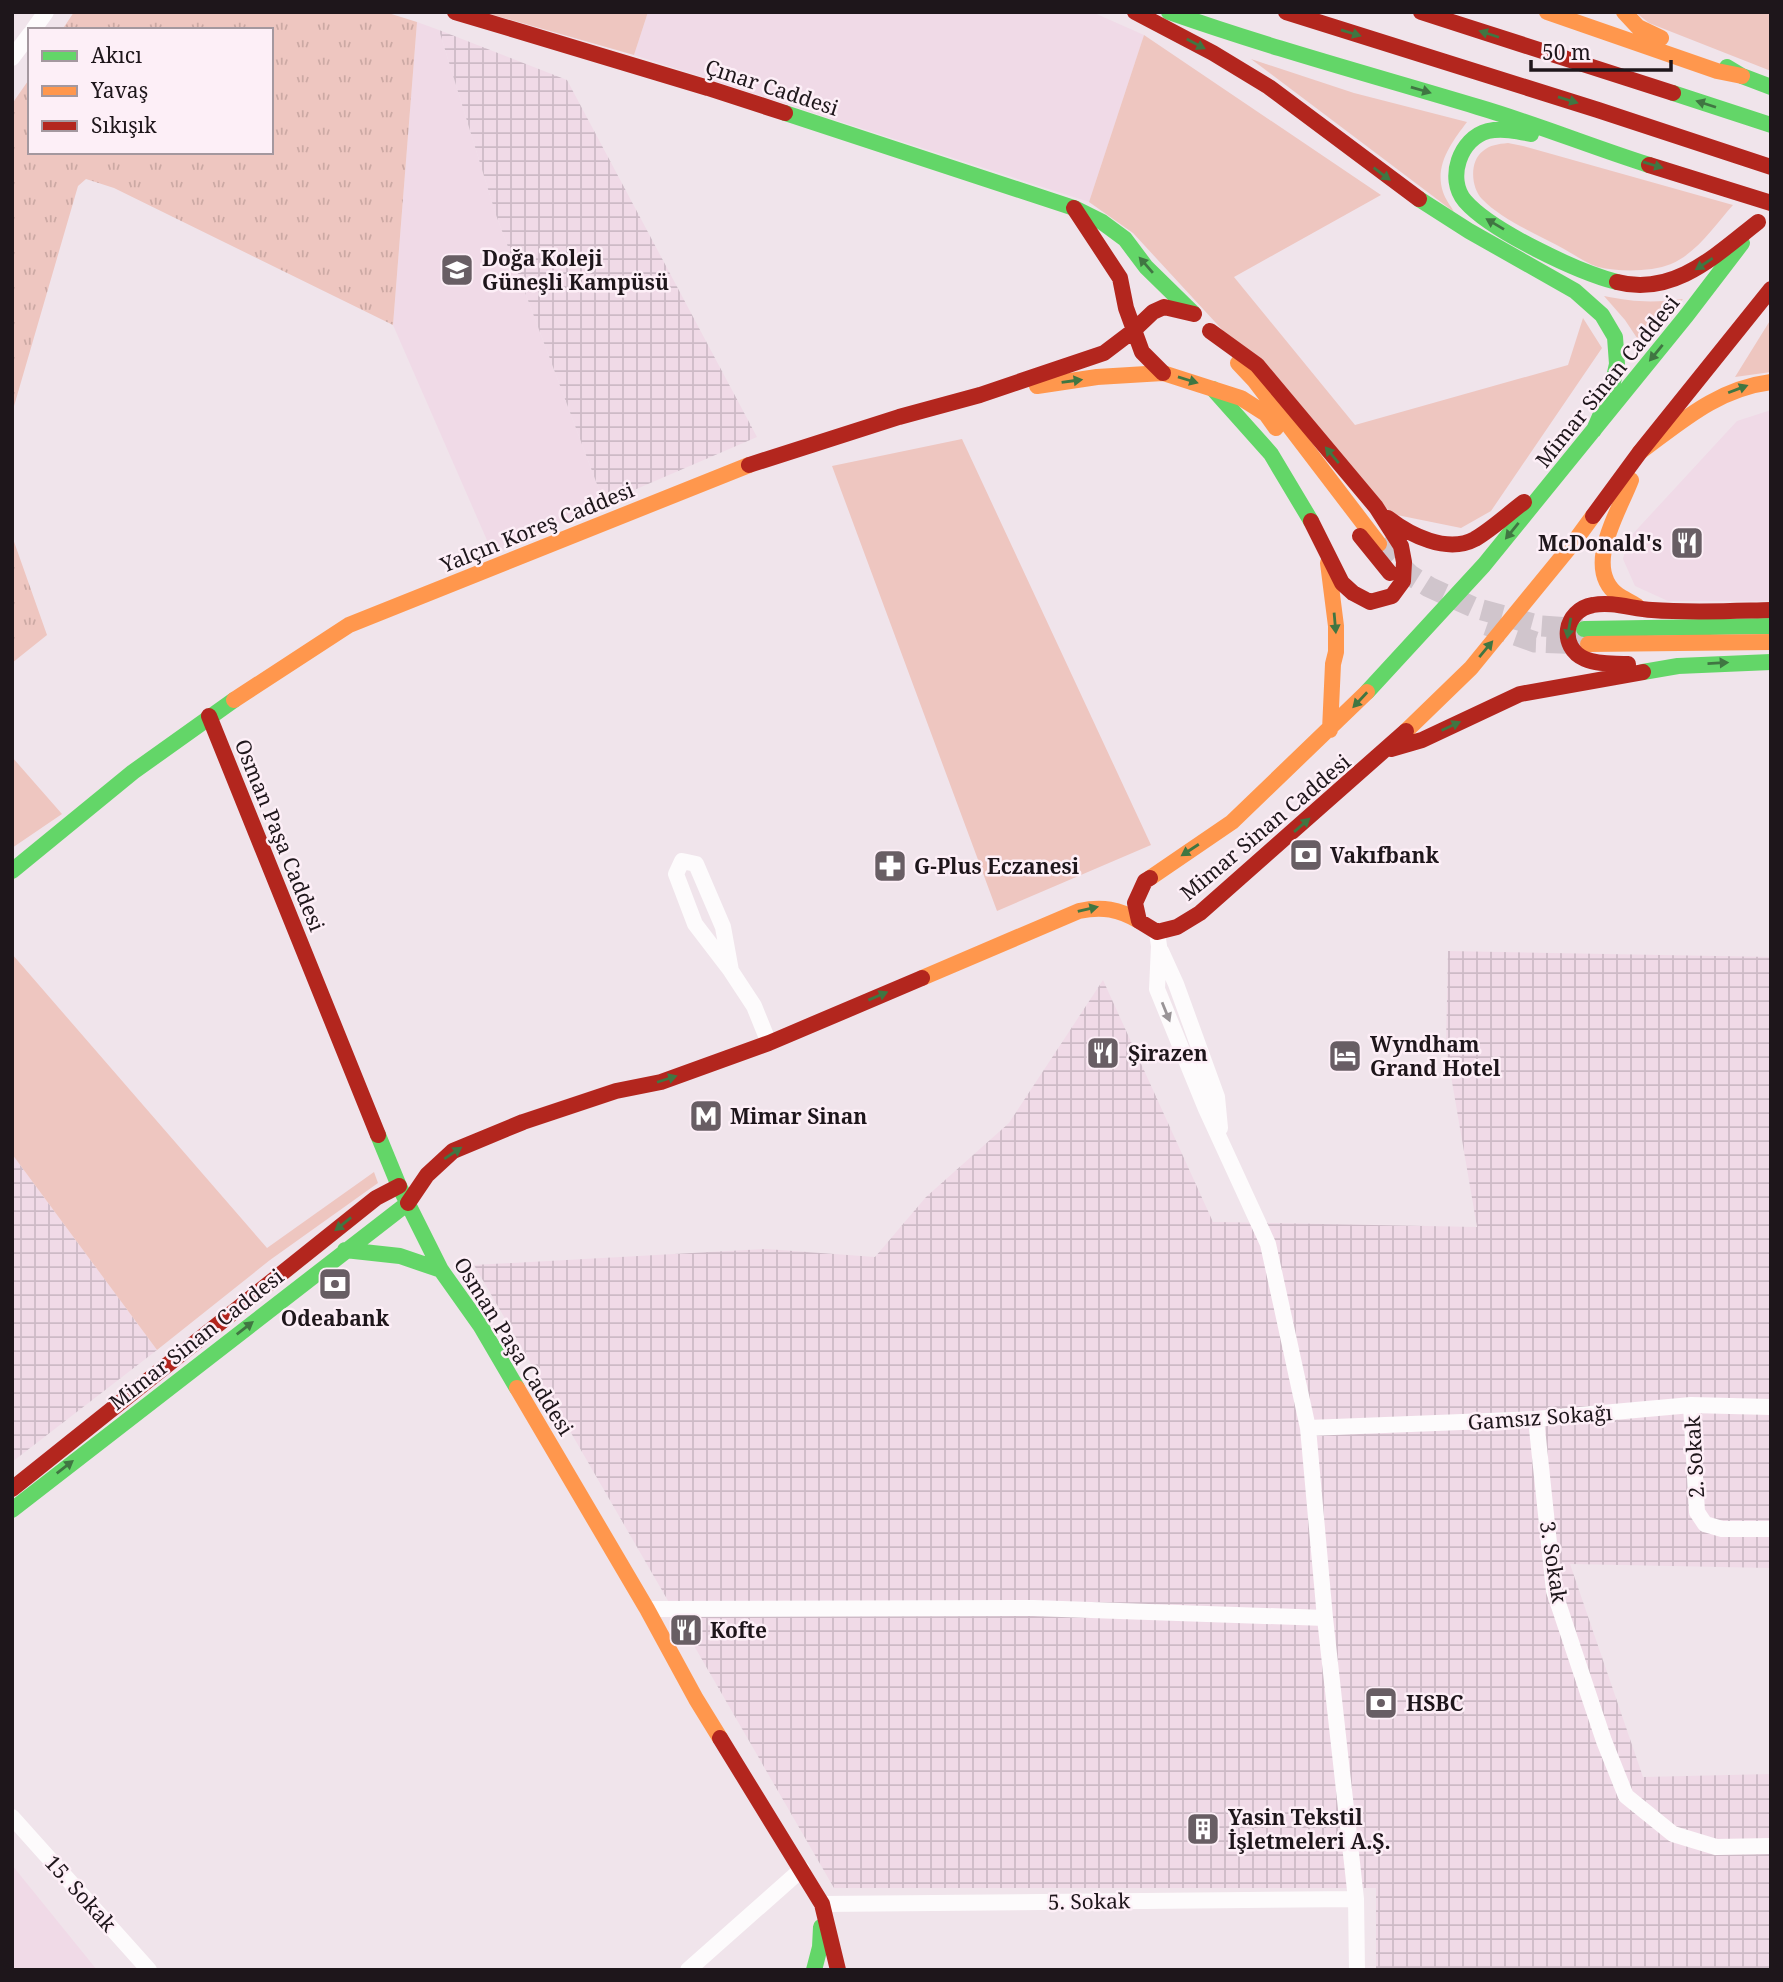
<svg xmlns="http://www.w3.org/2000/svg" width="1783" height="1982" font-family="'Noto Serif',serif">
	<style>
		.built { fill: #f0dae7 }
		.industrial { fill: url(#industrial-grid) }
		.green { fill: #eec6c0 }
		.park { fill: url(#park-tufts) }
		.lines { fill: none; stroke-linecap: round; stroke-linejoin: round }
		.secondary-tunnel { stroke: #d0c5cc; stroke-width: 21; stroke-dasharray: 21 10; stroke-linecap: butt }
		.street { stroke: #fdfbfc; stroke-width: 16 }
		.fast { stroke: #63d668; stroke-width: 16 }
		.slow { stroke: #ff974d; stroke-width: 16 }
		.jam { stroke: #b3261e; stroke-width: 16 }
		.oneway { fill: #407642 }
		.oneway2 { fill: #999497 }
		.labels { text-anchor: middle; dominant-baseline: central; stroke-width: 5; stroke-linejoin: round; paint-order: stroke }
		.street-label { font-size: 21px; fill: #1e161b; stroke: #fdeff7 }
		.poi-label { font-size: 21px; font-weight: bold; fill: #1e161b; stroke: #fdeff7; text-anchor: start }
	</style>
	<defs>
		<pattern id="industrial-grid" width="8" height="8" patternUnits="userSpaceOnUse" patternTransform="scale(1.75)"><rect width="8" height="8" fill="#f0dae7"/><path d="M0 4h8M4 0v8" fill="none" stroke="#cdbac6"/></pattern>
		<pattern id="park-tufts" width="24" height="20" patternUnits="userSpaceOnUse" patternTransform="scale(1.75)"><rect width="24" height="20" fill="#eec6c0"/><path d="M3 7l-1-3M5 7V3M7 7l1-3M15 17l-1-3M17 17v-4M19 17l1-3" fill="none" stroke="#cca9a4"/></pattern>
	</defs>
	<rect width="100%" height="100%" fill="#f0e4eb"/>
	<path class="built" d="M648,12H1092L1144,35L1089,202L634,55Z
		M417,22L439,30L496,215L604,503L493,554L393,325Z
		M1771,410V601H1668L1635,586L1623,559L1629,538L1737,421Z
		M12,1865L97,1970H12Z"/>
	<path class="industrial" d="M439,30L567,80L757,437L604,503L496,215Z
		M1448,951L1771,957V1568L1570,1564L1643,1777L1771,1774V1970H1376V1888H834L474,1265L766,1249L875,1257L926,1197L1009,1123L1103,980L1213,1222L1477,1227L1446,1047Z
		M12,1154L157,1350L12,1462Z"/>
	<path class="green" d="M483,12H648L634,55Z
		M1635,12H1771V71L1649,23Z
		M1144,35L1381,195L1234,277L1355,425L1568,365L1583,318L1602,348L1491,511L1461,528L1392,514L1133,233L1089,202Z
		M1251,59L1354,93L1467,122C1452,142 1434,165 1443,192C1445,199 1451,206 1454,212Z
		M1508,143L1523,146L1733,205C1715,225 1697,253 1671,264C1651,272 1619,272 1598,267C1586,263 1575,255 1564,249C1539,235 1502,220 1482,199C1471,188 1469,161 1483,151C1490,145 1498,144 1508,143Z
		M1604,296C1633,302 1653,303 1683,299L1641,344L1625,320Z
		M1771,319V372L1735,377Z
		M962,439L1151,845L997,911L832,466Z
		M12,757L62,814L12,848Z
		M12,954L267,1248L374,1172L378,1183L270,1260L157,1350L12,1154Z"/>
	<path class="park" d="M74,12H385L417,22L393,325L114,188L86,179L78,186L12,413V104L30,78V152H271V30H62Z
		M12,536L47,635L12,663Z"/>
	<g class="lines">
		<path class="secondary-tunnel" d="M1379,544L1410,575L1429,587L1475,608L1541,626L1582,629
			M1487,625L1535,642L1585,644"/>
		<path class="street" d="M33,30L46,12
			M12,58L30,34
			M1157,932L1159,946L1157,989L1206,1109L1268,1244L1308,1428L1325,1618
			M1161,951L1176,984L1217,1097L1220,1128
			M731,971L695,924L676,874L682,861L696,864L723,927L731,971L754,1006L769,1043
			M1691,1405L1697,1512L1705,1524L1722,1529H1771
			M1536,1419L1554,1591L1604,1741L1626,1796L1673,1834L1716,1847L1771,1846
			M1308,1428L1536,1419L1691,1405L1771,1407
			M647,1609L1033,1608L1325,1618L1356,1899L1357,1970
			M12,1817L149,1970
			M822,1904L1356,1899
			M688,1970L802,1869"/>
		<path class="fast" d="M1169,12C1271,48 1375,76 1478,107C1536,124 1592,147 1649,165
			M1727,67L1742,76L1771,87
			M1673,93L1771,125
			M785,113L1074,208L1102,222L1125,239L1146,267L1193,313
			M1531,134C1517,131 1502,128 1488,131C1460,138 1446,179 1465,201C1491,231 1578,272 1617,282
			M1419,199L1469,231L1575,291L1602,315L1615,337L1617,364L1611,391L1594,430
			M1213,389L1271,454L1311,521
			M1584,629L1771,626
			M1643,672L1678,666L1771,662
			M1367,692L1484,565L1687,315L1742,243
			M12,871L133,772L234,700
			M378,1135L399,1186L441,1270L480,1325L517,1388
			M345,1250L400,1256L441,1270
			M12,1510L408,1203
			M814,1970L820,1947L821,1927"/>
		<path class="slow" d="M1547,12L1717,71L1742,76
			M1624,12L1638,27L1661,38
			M1238,363L1254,380L1379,544
			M1037,386L1097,377L1163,373L1241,398L1266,414L1276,428
			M1640,452C1682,421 1717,389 1771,382
			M1631,480C1619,512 1582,568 1618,595C1624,599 1631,602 1637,606
			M1328,563L1336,626V652L1333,664L1330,730
			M1588,644L1771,642
			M234,700L349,625L749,465
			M1406,731L1471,668L1574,542L1593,516
			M1150,878L1232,822L1367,692
			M922,978L1079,911C1102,906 1119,909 1139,921
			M517,1388L647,1609L696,1699L720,1738"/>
		<path class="jam" d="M455,12L708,88L785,113
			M1135,12L1213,53L1269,87L1419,199
			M1286,12L1598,110L1771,167
			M1421,12L1673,93
			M1649,165L1771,203
			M1074,208L1120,278L1126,308L1142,352L1163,373
			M1617,282C1674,297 1717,254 1758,222
			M1210,331L1257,365L1376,507L1401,546L1404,562L1403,581L1392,596L1370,602L1353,593L1342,583L1311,521
			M749,465L899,417L980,395L1104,353L1133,331L1153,312L1164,307L1194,314
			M1593,516L1640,452L1771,289
			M1388,518C1410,535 1447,554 1475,539C1492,529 1508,514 1524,502
			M1360,536L1390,573
			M1628,664C1614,663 1598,665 1585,659C1558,647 1564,610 1593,605C1612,601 1633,609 1652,610C1691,613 1731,611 1771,610
			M209,716L378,1135
			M1391,749L1422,740L1520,694L1643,672
			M1150,878L1145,881L1135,903L1139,921L1157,932L1177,927L1200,913L1406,731
			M408,1203L427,1175L453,1151L523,1122L616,1091L661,1082L769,1043L922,978
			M12,1489L376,1198L399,1186
			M720,1738L822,1904L838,1970"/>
	</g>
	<defs><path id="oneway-solid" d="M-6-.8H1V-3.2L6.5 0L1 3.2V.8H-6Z" transform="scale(1.75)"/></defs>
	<g class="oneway">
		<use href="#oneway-solid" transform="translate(1351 33) rotate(17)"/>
		<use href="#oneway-solid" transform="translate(1489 34) rotate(-162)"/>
		<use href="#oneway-solid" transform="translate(1196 44) rotate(28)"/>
		<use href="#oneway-solid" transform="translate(1421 90) rotate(16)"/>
		<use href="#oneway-solid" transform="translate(1568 100) rotate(17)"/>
		<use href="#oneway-solid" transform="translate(1706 104) rotate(-162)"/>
		<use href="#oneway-solid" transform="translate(1653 165) rotate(17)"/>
		<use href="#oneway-solid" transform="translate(1382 174) rotate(37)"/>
		<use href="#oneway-solid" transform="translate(1495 224) rotate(-149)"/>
		<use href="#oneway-solid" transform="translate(1704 264) rotate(146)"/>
		<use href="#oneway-solid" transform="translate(1146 265) rotate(-131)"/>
		<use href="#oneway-solid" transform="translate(1656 353) rotate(129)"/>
		<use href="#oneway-solid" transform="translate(1188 380) rotate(17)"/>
		<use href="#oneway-solid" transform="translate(1072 381) rotate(-8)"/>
		<use href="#oneway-solid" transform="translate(1738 389) rotate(-21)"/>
		<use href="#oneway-solid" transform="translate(1332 455) rotate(-130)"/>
		<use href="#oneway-solid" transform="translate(1512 531) rotate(129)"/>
		<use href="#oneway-solid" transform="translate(1335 623) rotate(85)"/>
		<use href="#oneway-solid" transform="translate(1569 628) rotate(100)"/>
		<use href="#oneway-solid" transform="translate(1486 649) rotate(-50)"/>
		<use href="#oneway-solid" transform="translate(1718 663) rotate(-3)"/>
		<use href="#oneway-solid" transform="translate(1360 700) rotate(133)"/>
		<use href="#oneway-solid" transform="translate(1451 726) rotate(-25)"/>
		<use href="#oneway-solid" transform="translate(1302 825) rotate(-41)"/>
		<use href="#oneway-solid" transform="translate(1190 850) rotate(147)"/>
		<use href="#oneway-solid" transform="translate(1088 909) rotate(-13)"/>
		<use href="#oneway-solid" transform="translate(878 996) rotate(-23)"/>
		<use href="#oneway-solid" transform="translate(667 1079) rotate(-18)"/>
		<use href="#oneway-solid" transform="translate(453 1153) rotate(-34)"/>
		<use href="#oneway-solid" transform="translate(343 1224) rotate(141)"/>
		<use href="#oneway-solid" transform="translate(245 1328) rotate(-38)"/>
		<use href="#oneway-solid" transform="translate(65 1467) rotate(-38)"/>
	</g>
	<use class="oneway2" href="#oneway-solid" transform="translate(1166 1012) rotate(68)"/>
	<defs>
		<symbol id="school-square" viewBox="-11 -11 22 22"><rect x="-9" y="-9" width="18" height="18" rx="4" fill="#685e64" stroke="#fdeff7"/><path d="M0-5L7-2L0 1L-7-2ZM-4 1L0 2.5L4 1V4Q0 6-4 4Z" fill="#fff"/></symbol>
		<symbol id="restaurant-square" viewBox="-11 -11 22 22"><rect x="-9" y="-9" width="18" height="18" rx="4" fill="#685e64" stroke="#fdeff7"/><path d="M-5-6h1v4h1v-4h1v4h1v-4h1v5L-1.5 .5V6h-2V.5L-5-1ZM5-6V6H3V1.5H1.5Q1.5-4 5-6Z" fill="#fff"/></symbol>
		<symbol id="bank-square" viewBox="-11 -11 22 22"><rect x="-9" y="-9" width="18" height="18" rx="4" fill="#685e64" stroke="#fdeff7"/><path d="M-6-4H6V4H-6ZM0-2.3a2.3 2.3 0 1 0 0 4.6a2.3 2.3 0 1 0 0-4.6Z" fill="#fff"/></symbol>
		<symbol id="pharmacy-square" viewBox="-11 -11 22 22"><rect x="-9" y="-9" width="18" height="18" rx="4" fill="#685e64" stroke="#fdeff7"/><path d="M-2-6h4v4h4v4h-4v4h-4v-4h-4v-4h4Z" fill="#fff"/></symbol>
		<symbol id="hotel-square" viewBox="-11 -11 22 22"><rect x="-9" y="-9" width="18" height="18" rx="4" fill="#685e64" stroke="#fdeff7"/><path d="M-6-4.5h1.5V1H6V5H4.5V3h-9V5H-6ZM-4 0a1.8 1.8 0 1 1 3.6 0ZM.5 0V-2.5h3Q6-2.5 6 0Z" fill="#fff"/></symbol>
		<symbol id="metro-square" viewBox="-11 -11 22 22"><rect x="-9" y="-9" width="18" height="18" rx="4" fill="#685e64" stroke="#fdeff7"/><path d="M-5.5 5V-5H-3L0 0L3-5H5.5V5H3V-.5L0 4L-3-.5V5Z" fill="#fff"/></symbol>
		<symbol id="building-square" viewBox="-11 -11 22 22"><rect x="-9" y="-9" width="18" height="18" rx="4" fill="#685e64" stroke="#fdeff7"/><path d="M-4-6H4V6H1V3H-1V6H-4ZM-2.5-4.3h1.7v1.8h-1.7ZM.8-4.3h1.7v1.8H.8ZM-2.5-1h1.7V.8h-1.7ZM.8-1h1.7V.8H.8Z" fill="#fff"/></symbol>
	</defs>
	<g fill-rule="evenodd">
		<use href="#school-square" x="438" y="251" width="38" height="38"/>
		<use href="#restaurant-square" x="1668" y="524" width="38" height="38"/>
		<use href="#bank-square" x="1287" y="836" width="38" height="38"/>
		<use href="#pharmacy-square" x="871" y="847" width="38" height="38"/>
		<use href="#restaurant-square" x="1084" y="1034" width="38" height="38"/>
		<use href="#hotel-square" x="1326" y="1037" width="38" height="38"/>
		<use href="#metro-square" x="687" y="1097" width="38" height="38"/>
		<use href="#bank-square" x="316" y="1265" width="38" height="38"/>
		<use href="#restaurant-square" x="667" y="1611" width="38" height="38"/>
		<use href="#bank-square" x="1362" y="1684" width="38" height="38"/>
		<use href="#building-square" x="1184" y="1810" width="38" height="38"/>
	</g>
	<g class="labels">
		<g class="street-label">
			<text transform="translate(772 87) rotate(18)">Çınar Caddesi</text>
			<text transform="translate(1607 381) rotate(-51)">Mimar Sinan Caddesi</text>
			<text transform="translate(537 527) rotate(-22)">Yalçın Koreş Caddesi</text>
			<text transform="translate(1265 827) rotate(-40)">Mimar Sinan Caddesi</text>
			<text transform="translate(280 835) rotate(68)">Osman Paşa Caddesi</text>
			<text transform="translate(196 1339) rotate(-38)">Mimar Sinan Caddesi</text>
			<text transform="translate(514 1346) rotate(58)">Osman Paşa Caddesi</text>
			<text transform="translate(1540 1417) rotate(-4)">Gamsız Sokağı</text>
			<text transform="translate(1694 1457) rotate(-93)">2. Sokak</text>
			<text transform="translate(1554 1562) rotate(81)">3. Sokak</text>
			<text transform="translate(81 1893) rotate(48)">15. Sokak</text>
			<text transform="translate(1089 1901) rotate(-1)">5. Sokak</text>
		</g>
		<g class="poi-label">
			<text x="482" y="258">Doğa Koleji<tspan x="482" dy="24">Güneşli Kampüsü</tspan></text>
			<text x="1662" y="543" text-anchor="end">McDonald's</text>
			<text x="1330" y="855">Vakıfbank</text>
			<text x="914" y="866">G-Plus Eczanesi</text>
			<text x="1370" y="1044">Wyndham<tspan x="1370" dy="24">Grand Hotel</tspan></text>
			<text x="1128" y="1053">Şirazen</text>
			<text x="730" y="1116">Mimar Sinan</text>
			<text x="335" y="1318" text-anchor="middle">Odeabank</text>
			<text x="710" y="1630">Kofte</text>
			<text x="1406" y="1703">HSBC</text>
			<text x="1228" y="1817">Yasin Tekstil<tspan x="1228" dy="24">İşletmeleri A.Ş.</tspan></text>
		</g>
	</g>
	<rect width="1783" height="1982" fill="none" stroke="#1e161b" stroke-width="28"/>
	<rect x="28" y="28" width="245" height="126" fill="#fdeff7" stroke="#a4989f" stroke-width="2"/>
	<rect x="42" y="51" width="35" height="10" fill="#63d668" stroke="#a4989f" stroke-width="2"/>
	<text x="91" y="63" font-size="21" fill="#1e161b">Akıcı</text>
	<rect x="42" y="86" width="35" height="10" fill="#ff974d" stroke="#a4989f" stroke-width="2"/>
	<text x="91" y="98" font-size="21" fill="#1e161b">Yavaş</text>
	<rect x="42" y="121" width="35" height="10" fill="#b3261e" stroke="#a4989f" stroke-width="2"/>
	<text x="91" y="133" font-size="21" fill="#1e161b">Sıkışık</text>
	<path d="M1531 60v10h140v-10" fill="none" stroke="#1e161b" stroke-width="3.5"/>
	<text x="1542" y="60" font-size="21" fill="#1e161b" stroke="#fdeff7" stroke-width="5" paint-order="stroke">50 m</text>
</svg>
